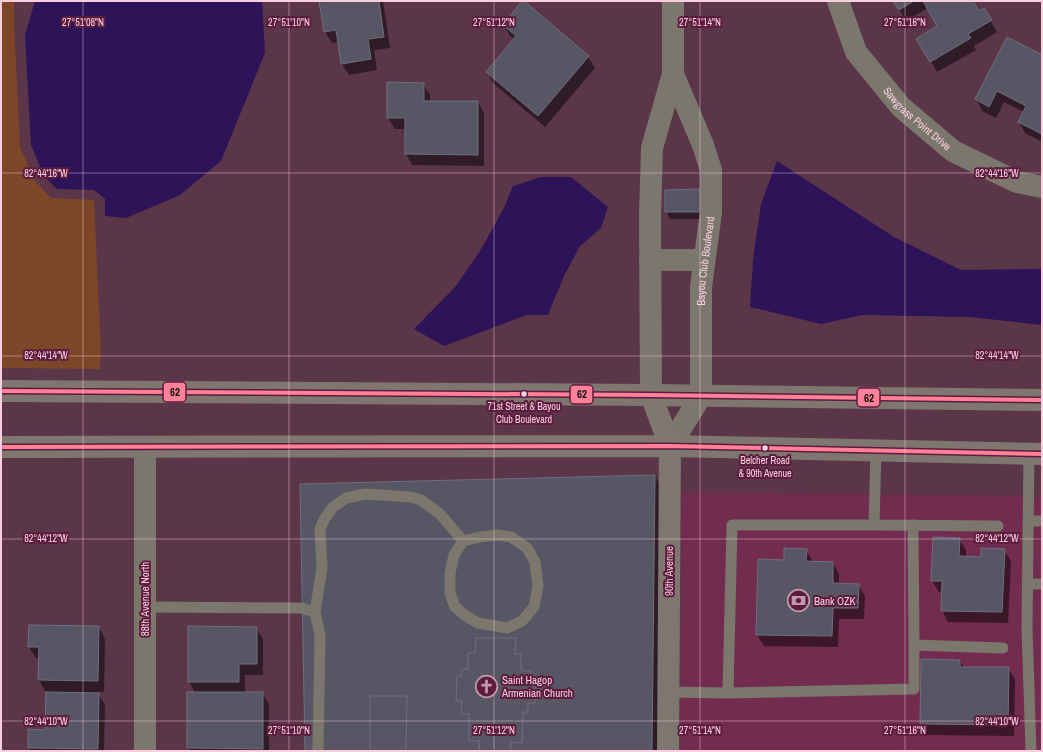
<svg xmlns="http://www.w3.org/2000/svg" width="1043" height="752" font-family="'Archivo Narrow',sans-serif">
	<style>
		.built { fill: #712c4f }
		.green { fill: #7d4628 }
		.water { fill: #2d1357 }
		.shadow { fill: #0007 }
		.building { fill: #575664; stroke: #6f6f7f }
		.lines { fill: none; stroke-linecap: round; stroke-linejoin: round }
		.lane { stroke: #7b776d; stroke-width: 11 }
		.street { stroke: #7b776d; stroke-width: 22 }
		.secondary { stroke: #7f776f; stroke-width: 22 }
		.bus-1-casing { stroke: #5d1c3e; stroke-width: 7 }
		.bus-1 { stroke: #ff8098; stroke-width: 4 }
		.ticks { fill: none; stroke: #f9cfe0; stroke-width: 1; stroke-opacity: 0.45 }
		.bus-dot { fill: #f9cfe0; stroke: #5d1c3e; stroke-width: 1.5 }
		.labels { text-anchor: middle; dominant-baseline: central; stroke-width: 4; stroke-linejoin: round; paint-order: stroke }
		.bus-label { font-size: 10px; fill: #f9cfe0; stroke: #5d1c3e }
		.street-label { font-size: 11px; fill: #f9cfe0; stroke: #5d1c3e }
		.poi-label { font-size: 11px; fill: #f9cfe0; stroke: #5d1c3e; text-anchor: start }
		.ticks-label { font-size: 10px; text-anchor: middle; fill: #f9cfe0; stroke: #5d1c3e; stroke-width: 4; stroke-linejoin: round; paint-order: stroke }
		.line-badge { stroke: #5d1c3e; stroke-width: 1.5 }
		.pale-badge-label { font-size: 11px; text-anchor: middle; font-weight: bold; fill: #111 }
	</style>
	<rect width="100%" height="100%" fill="#5a3648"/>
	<path class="built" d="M682,492L1042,496V751H680Z"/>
	<path class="green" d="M1,1H14V23L20,147L35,181L51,198L94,200L101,353L100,369L1,368Z"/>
	<path class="water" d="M35,1H262L265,53L221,161L180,195L126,218L105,216V199L94,190L57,189L44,176L31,145L25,35Z
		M777,161L894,237L961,270L1042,269V325L970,317L862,315L821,324L750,307L753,260L761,204Z
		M541,177H571L608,207L601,228L580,246L564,276L548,315H527L444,346L414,329L456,286L480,251L504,208L513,186Z"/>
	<path class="shadow" d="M320,1H383L390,48L374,50L377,70L349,75L342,64L339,42L332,43L325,32Z
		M894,1H972L979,12L984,9L997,32L974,46L976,50L937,72L918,39L939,27L928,8L906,21Z
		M504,25L588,57L595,68L545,127L493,83L487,72L514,39L510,36Z
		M1042,56V142L1025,133L1019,122L1024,112L1004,102L996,118L982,111L976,99Z
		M423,84L430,95V102H478L484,113V166L412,165L406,154V129H395L388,118Z
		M702,190L707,219H670L666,211Z
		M655,476L663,491L660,751H306Z
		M959,539L966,550V557L982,558L1004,550L1011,561L1008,623L948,622L942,610L943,592H939L932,581Z
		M806,550L813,562L833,563L839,574V584L858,585L865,596L864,619H839L838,647L764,646L757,635L785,561Z
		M30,626L99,627L105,639L104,692H97L105,705L104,751H30L29,748V730L46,731L47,691H45L39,680V658H36L29,647Z
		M256,628L263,639V675H245V693H262L269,704V751H190L188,748V693H195L189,681Z
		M960,661L964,668H1008L1015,679L1014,736L927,735L921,724Z"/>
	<path class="building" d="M319,1H379L384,37L368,39L371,59L341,64L336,30L324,32Z
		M522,1H524L589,56L538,116L486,72L516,36L503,25Z
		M893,1H914L899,10Z
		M923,1H973L979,11L984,8L992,20L968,34L971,38L930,62L916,39L937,26Z
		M1007,37L1042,55V134L1018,122L1026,106L997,91L989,107L975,99Z
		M387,82L424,83V101H478V155L405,154V118H387Z
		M703,189V212H665V190Z
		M655,475L652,751H305L300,484Z
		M933,537L960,538L959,556L981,557V548L1005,549L1002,612L941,611L942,581H931Z
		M784,548L807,549L806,561L833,562V583L859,584L858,608H833L832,636L756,635L758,559L784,560Z
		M29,625L99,626L98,681L38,680L39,647H28Z
		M188,626L257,627V664H239V682H188Z
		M476,638H516L515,654H521V671H530V676L536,677L535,703H528V712H523L522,743L511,742V751H479L480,741H469V714H461L462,701H456L457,676H461L462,669H468V653H475Z
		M921,659L960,660V667H1009L1008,725L920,724Z
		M46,692L99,693L98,749L28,748V729L45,730Z
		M187,692H263V749L187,748Z
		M370,696H407L406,751H370Z"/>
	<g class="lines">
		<path class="lane" d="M876,450L874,525L998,526
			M1029,453L1027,628L1031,751
			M1028,521H1042
			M874,525H732L728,693L914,689V645L1003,648
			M913,525L914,645
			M1027,584H1042
			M145,607L301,608L315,612L320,635L318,751
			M315,612L322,568L320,529L325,518L333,507L346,498L365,494L411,497L421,500L440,514L463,541L480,537L498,535L511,537L527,548L535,562L538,586L534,607L522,621L507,628L478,623L466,616L455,607L450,593V573L454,555L463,541
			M668,692L728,693"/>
		<g class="street">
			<path id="s1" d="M838,1L856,52L901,107L953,151L1017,182L1042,187"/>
			<path d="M650,260H704"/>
			<path d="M651,395L650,216L652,148L673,74V1"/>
			<path id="s2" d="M670,446L701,396V287L711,212V170L703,145L673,74"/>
			<path d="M145,447V751"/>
		</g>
		<path class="secondary" d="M1,391L651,395L1042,400
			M651,395L670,446L668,751
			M1,447L670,446L1042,454"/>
		<defs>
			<path id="bus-1" d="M1,391L651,395L1042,400
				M1,447L670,446L1042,454"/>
		</defs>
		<use href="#bus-1" class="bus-1-casing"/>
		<use href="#bus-1" class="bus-1"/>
	</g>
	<path class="ticks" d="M83,1V751M289,1V751M494,1V751M700,1V751M905,1V751M1,173H1042M1,356H1042M1,539H1042M1,721H1042"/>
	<defs>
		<symbol id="bank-ring" viewBox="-11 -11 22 22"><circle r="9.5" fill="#5d1c3e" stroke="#c199ab" stroke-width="1.5"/><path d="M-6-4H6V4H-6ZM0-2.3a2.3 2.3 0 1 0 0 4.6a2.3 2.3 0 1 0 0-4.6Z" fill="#c199ab"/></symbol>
		<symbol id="church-ring" viewBox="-11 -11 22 22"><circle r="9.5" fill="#5d1c3e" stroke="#c199ab" stroke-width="1.5"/><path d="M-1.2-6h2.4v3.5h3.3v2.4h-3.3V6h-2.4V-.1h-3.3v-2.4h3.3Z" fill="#c199ab"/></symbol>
	</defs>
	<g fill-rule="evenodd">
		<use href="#bank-ring" x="786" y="588" width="25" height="25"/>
		<use href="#church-ring" x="474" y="674" width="25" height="25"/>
	</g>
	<g class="bus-dot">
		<circle cx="524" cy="394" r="3.5"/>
		<circle cx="765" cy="448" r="3.5"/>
	</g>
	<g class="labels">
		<g class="bus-label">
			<text x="524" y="406">71st Street &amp; Bayou<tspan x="524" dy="13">Club Boulevard</tspan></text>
			<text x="765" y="460">Belcher Road<tspan x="765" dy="13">&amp; 90th Avenue</tspan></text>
		</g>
		<g class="street-label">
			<text stroke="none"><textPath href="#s1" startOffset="145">Sawgrass Point Drive</textPath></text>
			<text stroke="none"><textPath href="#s2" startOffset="194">Bayou Club Boulevard</textPath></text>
			<text transform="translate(669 571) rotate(-90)">90th Avenue</text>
			<text transform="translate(145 599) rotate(-90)">88th Avenue North</text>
		</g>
		<g class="poi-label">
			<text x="814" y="601">Bank OZK</text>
			<text x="502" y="680">Saint Hagop<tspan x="502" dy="13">Armenian Church</tspan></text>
		</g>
	</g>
	<g class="ticks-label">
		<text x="83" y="26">27°51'08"N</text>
		<text x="289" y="26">27°51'10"N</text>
		<text x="494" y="26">27°51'12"N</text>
		<text x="700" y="26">27°51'14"N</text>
		<text x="905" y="26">27°51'16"N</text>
		<text x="997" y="177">82°44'16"W</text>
		<text x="46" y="177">82°44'16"W</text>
		<text x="997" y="359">82°44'14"W</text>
		<text x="46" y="359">82°44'14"W</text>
		<text x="997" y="542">82°44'12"W</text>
		<text x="46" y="542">82°44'12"W</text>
		<text x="997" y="725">82°44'10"W</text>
		<text x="46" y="725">82°44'10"W</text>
		<text x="289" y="734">27°51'10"N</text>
		<text x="494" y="734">27°51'12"N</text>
		<text x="700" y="734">27°51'14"N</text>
		<text x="905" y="734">27°51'16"N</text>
	</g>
	<g class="line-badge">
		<rect x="163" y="382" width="23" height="20" rx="4" fill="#ff8098"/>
		<rect x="570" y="385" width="23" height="19" rx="4" fill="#ff8098"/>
		<rect x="857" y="388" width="23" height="19" rx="4" fill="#ff8098"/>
	</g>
	<g class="pale-badge-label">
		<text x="175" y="396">62</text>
		<text x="582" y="398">62</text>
		<text x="869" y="402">62</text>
	</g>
	<rect width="1043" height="752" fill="none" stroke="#f9cfe0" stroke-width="4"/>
</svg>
